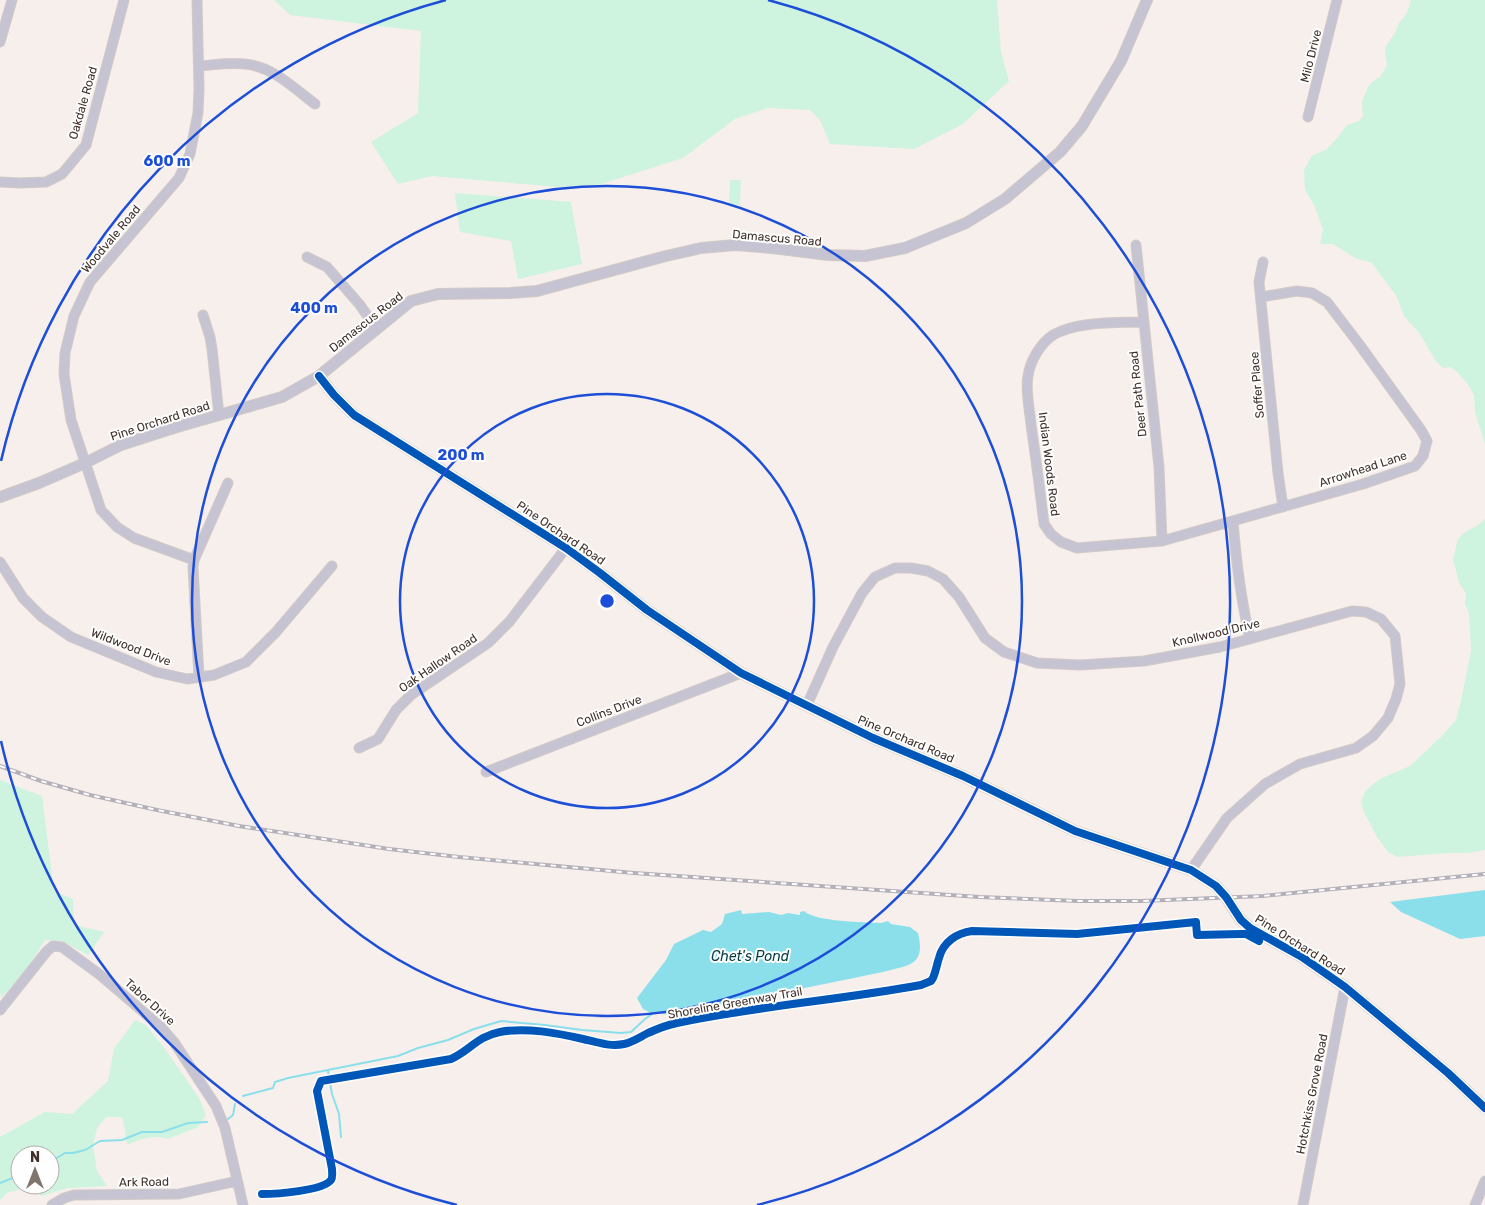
<svg xmlns="http://www.w3.org/2000/svg" width="1485" height="1205" font-family="Rubik,sans-serif">
	<style>
		.green { fill: #cef3de; fill-rule: evenodd }
		.water { fill: #8bdfeb }
		.lines { fill: none; stroke-linecap: round; stroke-linejoin: round }
		.stream { stroke: #8bdfeb; stroke-width: 2 }
		.minor-casing { stroke: #d2cac6; stroke-width: 11 }
		.tertiary-casing { stroke: #d2cac6; stroke-width: 12 }
		.minor { stroke: #c6c4d2; stroke-width: 9 }
		.tertiary { stroke: #c6c4d2; stroke-width: 10 }
		.rail-casing { stroke: #b4b0b8; stroke-width: 4 }
		.rail { stroke: #fefefe; stroke-width: 2; stroke-dasharray: 5.5; stroke-linecap: butt }
		.tertiary-bridge-casing { stroke: #d2cac6; stroke-width: 12; stroke-linecap: butt }
		.tertiary-bridge { stroke: #c6c4d2; stroke-width: 10 }
		.cycleway-casing { stroke: #fefefe; stroke-width: 11 }
		.cycleway { stroke: #0057b8; stroke-width: 8 }
		.ring { fill: none; stroke: #1d4ed8; stroke-width: 2.5 }
		.labels { text-anchor: middle; dominant-baseline: central; stroke-width: 4; stroke-linejoin: round; paint-order: stroke }
		.street-label { font-size: 12px; fill: #40312b; stroke: #fefefe }
		.water-label { font-size: 14px; font-style: italic; fill: #003d44; stroke: #fefefe }
		.centre { fill: #1d4ed8; stroke: #fefefe; stroke-width: 2.5 }
		.ring-label { font-size: 15px; text-anchor: middle; font-weight: bold; fill: #1d4ed8; stroke: #fefefe; stroke-width: 4; stroke-linejoin: round; paint-order: stroke }
	</style>
	<rect width="100%" height="100%" fill="#f7efec"/>
	<path class="green" d="M274,0H997L1001,52L1009,81L963,124L914,149L830,144L820,120L810,110L768,108L735,119L683,158L598,185L558,187L432,176L398,184L371,142L418,113L421,31L290,15Z
		M1411,0H1485V444L1475,412L1474,395L1468,384L1455,370L1450,367L1443,368L1436,361L1420,334L1404,316L1397,297L1372,263L1355,258L1333,244H1320L1323,229L1314,205L1305,190L1304,170L1312,156L1327,149L1338,137L1347,125L1359,121L1363,116L1362,104L1363,99L1368,87L1372,82L1380,77L1387,65L1385,52L1386,46L1395,33L1399,23L1407,13Z
		M730,180H741L740,205H729Z
		M455,193L571,202L582,264L518,279L511,241L460,232Z
		M1485,519V850L1468,853H1448L1398,857L1389,853L1377,837L1364,812L1361,802L1365,792L1373,784L1382,778L1410,766L1442,736L1456,720L1461,701L1471,651L1469,613L1465,604L1466,593L1459,583L1453,559L1458,539L1465,532L1477,526Z
		M0,780L42,796L54,891L73,899L74,925L104,932L88,955L62,941L45,940L27,969L1,998L0,990Z
		M135,1020L146,1025L165,1049L199,1098L206,1115L198,1127L168,1139C154,1134 139,1139 127,1145L125,1129L122,1117H106L97,1128L93,1145L97,1171L107,1186L68,1188L41,1196L29,1187L7,1193L0,1200V1137L45,1112L72,1114L108,1081L114,1049ZM20,1155H50V1185H20Z"/>
	<path class="water" d="M1485,890V936L1460,939L1401,912L1390,902Z
		M741,910L742,914L769,912L781,915L788,913L800,915V912L804,911C816,922 864,922 881,923L888,921L891,924L910,927L918,933C926,966 909,965 883,972L673,1015L651,1013L643,1009L637,998L666,960L674,944L703,930L711,932L722,924L725,914Z"/>
	<g class="lines">
		<path class="stream" d="M328,1071L332,1094L339,1114L341,1137
			M243,1096L273,1088L275,1082L288,1078L398,1056L418,1048L448,1040L474,1029L501,1021L545,1025L582,1030L621,1033L631,1032L645,1019L655,1012
			M228,1119L233,1115L235,1104
			M50,1162L65,1153H73L85,1150L100,1141L122,1140L142,1132H162L188,1123L207,1122
			M0,1183L20,1175"/>
		<defs>
			<path id="minor" d="M0,42L12,0
				M199,66C214,65 230,62 245,64C272,66 295,89 315,104
				M1308,117L1337,0
				M0,182L20,183L46,182L62,174L86,145L124,0
				M1136,245L1159,467L1162,541
				M307,257L327,267L360,305L376,328
				M1263,262L1259,282L1278,473L1283,507
				M203,315L210,337L212,349L219,415
				M1143,322C1116,323 1077,321 1053,335C1040,344 1030,361 1028,376C1025,390 1030,411 1031,425C1036,458 1040,491 1044,524L1051,534L1061,542L1077,548L1162,541L1363,484L1415,466L1423,456L1427,441L1421,430L1359,344L1327,302L1312,293L1297,291L1261,297
				M1233,521C1236,560 1241,600 1250,639
				M194,560L134,538L117,527L101,510L71,420L64,374L65,353L74,316L90,282L179,178L190,154L198,113L199,89L197,0
				M0,562L23,598L42,617L71,637L156,672L187,679L214,675L246,662L276,632L332,566
				M199,677L193,567L194,560L228,483
				M807,705L833,647L862,593L875,577L895,568H911L928,571L943,579L959,597L985,638L1004,652L1037,663L1080,665L1144,661L1220,647L1352,611L1366,612L1381,619L1395,636L1400,684L1396,699L1388,718L1373,736L1356,748L1300,764L1265,784L1227,818L1191,870
				M359,748L378,739L396,710L411,695L488,643L510,621L566,548
				M486,772L741,673
				M0,1010L47,951L53,946L62,947L99,974L161,1027L174,1042L216,1106L225,1128L243,1205
				M52,1205L64,1198L74,1195L179,1194L237,1181
				M1303,1205L1345,987
				M1475,1205L1485,1181"/>
			<path id="tertiary" d="M319,376L334,395L354,415L566,548L600,573L647,610L741,673L873,738L963,776L1075,831L1191,870L1216,886
				M0,497L39,483L85,463L121,445L177,427L282,397L319,376L411,301L438,294L510,293L537,291L666,256L701,248L735,245L772,248L828,255L865,256L905,248L966,223L1005,199L1060,152L1082,126L1121,61L1147,0
				M1236,913L1241,920L1250,928L1302,957L1345,987L1448,1073L1485,1108"/>
		</defs>
		<use href="#minor" class="minor-casing"/>
		<use href="#tertiary" class="tertiary-casing"/>
		<use href="#minor" class="minor"/>
		<use href="#tertiary" class="tertiary"/>
		<defs>
			<path id="rail" d="M0,766L41,781L90,795L157,810L239,826L389,849L459,857L634,873L979,897L1078,901H1141L1263,896L1485,874"/>
		</defs>
		<use href="#rail" class="rail-casing"/>
		<use href="#rail" class="rail"/>
		<defs>
			<path id="tertiary-bridge" d="M1216,886L1226,897L1236,913"/>
		</defs>
		<use href="#tertiary-bridge" class="tertiary-bridge-casing"/>
		<use href="#tertiary-bridge" class="tertiary-bridge"/>
		<defs>
			<path id="cycleway" d="M319,376L334,395L354,415L566,548L600,573L647,610L741,673L873,738L963,776L1075,831L1191,870L1216,886L1226,897L1241,920L1250,928L1302,957L1345,987L1448,1073L1485,1108
				M262,1194C275,1194 323,1191 331,1180C333,1177 332,1173 332,1169L317,1091L321,1081L451,1059C469,1051 478,1036 500,1032C526,1027 557,1033 583,1039C596,1042 610,1047 624,1044C633,1042 640,1037 648,1033C657,1029 667,1025 677,1023C757,1006 840,1000 921,985L931,981L933,978C936,971 937,964 939,958C943,942 957,933 972,931L1077,934L1196,922L1197,935L1240,934H1246L1259,941"/>
		</defs>
		<use href="#cycleway" class="cycleway-casing"/>
		<use href="#cycleway" class="cycleway"/>
	</g>
	<g class="ring">
		<circle cx="607" cy="601" r="207"/>
		<circle cx="607" cy="601" r="415"/>
		<path d="M457 1205A622 622 0 0 1 1 741M1 461A622 622 0 0 1 446 0M768 0A622 622 0 0 1 757 1205"/>
	</g>
	<g class="labels">
		<g class="street-label">
			<text transform="translate(1311 56) rotate(-76)">Milo Drive</text>
			<text transform="translate(83 103) rotate(-74)">Oakdale Road</text>
			<text transform="translate(777 238) rotate(5)">Damascus Road</text>
			<text transform="translate(111 239) rotate(-50)">Woodvale Road</text>
			<text transform="translate(366 322) rotate(-38)">Damascus Road</text>
			<text transform="translate(1257 385) rotate(-95)">Soffer Place</text>
			<text transform="translate(1138 394) rotate(-96)">Deer Path Road</text>
			<text transform="translate(160 421) rotate(-18)">Pine Orchard Road</text>
			<text transform="translate(1049 464) rotate(83)">Indian Woods Road</text>
			<text transform="translate(1363 469) rotate(-18)">Arrowhead Lane</text>
			<text transform="translate(561 533) rotate(34)">Pine Orchard Road</text>
			<text transform="translate(1216 633) rotate(-13)">Knollwood Drive</text>
			<text transform="translate(131 647) rotate(21)">Wildwood Drive</text>
			<text transform="translate(438 663) rotate(-35)">Oak Hallow Road</text>
			<text transform="translate(609 711) rotate(-21)">Collins Drive</text>
			<text transform="translate(906 739) rotate(23)">Pine Orchard Road</text>
			<text transform="translate(1300 945) rotate(32)">Pine Orchard Road</text>
			<text transform="translate(150 1002) rotate(42)">Tabor Drive</text>
			<text transform="translate(735 1003) rotate(-10)">Shoreline Greenway Trail</text>
			<text transform="translate(1312 1094) rotate(-79)">Hotchkiss Grove Road</text>
			<text transform="translate(144 1182) rotate(-1)">Ark Road</text>
		</g>
		<g class="water-label">
			<text x="750" y="956">Chet's Pond</text>
		</g>
	</g>
	<circle cx="607" cy="601" r="8" class="centre"/>
	<g class="ring-label">
		<text x="167" y="166">600 m</text>
		<text x="314" y="313">400 m</text>
		<text x="461" y="460">200 m</text>
	</g>
	<g transform="translate(35 1170)"><circle r="24" fill="#fefefe" stroke="#b2acaa"/>
	<path d="M0-4L9 19L0 12L-9 19Z" fill="#80746f"/>
	<text y="-8" font-size="14" font-weight="bold" text-anchor="middle" fill="#40312b">N</text>
	</g>
</svg>
